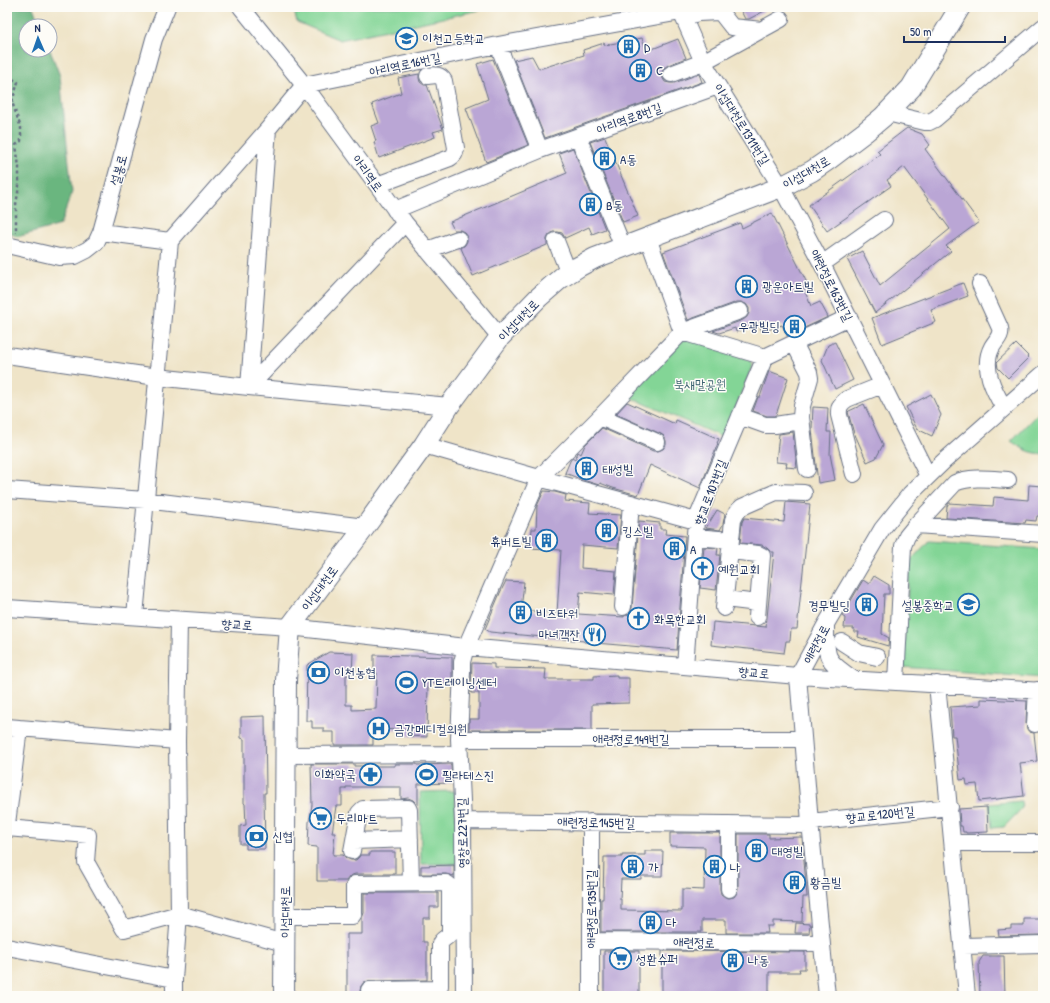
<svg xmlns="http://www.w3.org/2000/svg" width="1050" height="1003" font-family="'Patrick Hand','Poor Story',sans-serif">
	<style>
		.green { fill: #83d596; stroke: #4f827a }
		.forest { fill: #6ab67f; stroke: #42726e }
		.building { fill: #baa6d5 }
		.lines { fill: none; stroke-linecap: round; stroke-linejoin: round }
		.minor-casing { stroke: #656e83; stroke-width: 18 }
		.major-casing { stroke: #656e83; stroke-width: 22 }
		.path { stroke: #656e83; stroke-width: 2.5; stroke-dasharray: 3 3; stroke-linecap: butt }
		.minor { stroke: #fff; stroke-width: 16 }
		.major { stroke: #fff; stroke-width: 20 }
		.labels { text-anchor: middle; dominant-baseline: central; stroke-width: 3; stroke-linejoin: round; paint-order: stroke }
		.poi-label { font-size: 13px; fill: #1b2f5e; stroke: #fdfcf7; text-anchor: start }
		.street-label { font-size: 13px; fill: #1b2f5e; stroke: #fdfcf7 }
		.park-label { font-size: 13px; fill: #3a616f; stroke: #fdfcf7 }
	</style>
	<rect width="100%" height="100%" fill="#fdfcf7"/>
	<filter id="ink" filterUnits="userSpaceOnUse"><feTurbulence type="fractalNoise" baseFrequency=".025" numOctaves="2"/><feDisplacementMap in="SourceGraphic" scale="8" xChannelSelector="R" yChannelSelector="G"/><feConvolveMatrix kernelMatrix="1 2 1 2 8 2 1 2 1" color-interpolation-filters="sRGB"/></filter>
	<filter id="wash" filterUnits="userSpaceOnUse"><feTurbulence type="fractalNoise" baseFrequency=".012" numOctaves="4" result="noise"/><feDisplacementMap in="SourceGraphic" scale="16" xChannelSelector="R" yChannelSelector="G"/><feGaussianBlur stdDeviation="0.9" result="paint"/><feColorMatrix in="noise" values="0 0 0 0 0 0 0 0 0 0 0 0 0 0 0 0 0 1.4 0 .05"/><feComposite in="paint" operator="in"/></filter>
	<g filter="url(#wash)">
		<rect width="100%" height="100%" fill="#efe4c8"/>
		<path class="green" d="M293,7H494L340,40L297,22Z
			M683,336L750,360L752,366L751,369L724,438L627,396Z
			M1043,408V454C1029,453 1023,449 1011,441Z
			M929,541L1043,549V678L902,667L910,561Z
			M455,791L457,864H421L420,792Z
			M1021,801L1022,808L1004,827L992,828L989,804Z"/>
		<path class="forest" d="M7,7H33L40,26H26V50H50L60,76L72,192L60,225L17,237L7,231Z"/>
		<g id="blocks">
			<path class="building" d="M739,7H772L749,19H745Z
				M642,38L647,51L678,39L686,58L668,65L664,68L662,72V77L665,82L670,83H674L699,74L702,82L545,138L514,60L532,56L539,69L584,55L583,50L604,43L605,45Z
				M493,59L528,145L486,162L466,108L488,99L477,64Z
				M419,74V78L420,82L424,85H427L443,129L433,132L435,137L379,158L374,142L376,141L371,126L379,123L372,104L401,93L398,78Z
				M907,128L922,134L930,145L925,149L979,222L946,246L951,251L875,313L847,259L862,251L880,286L950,229L904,167L887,180L891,186L827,231L809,205L880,154L877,151Z
				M605,137L638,216L623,222L590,142Z
				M573,148L605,229L592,234L589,227L565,238L562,233L558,232H553L549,235L547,239V245L473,276L461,248L465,245L467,241V235L464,232L460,230H454L450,222L567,173L559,153Z
				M772,213L808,285L803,287L811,306L820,302L828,317L787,336L782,325L762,332L759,324L736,332L735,328L719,333L713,331L743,320L747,317L749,313V308L746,304L741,302H737L688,320L663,252L740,223L742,228Z
				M963,283L968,296L931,310L936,322L882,344L872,318Z
				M835,342L853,380L835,389L822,360L828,345Z
				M1016,344L1029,357L1008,378L998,368L997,362Z
				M769,371L788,378L776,415L774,416H767L753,411L758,397H760Z
				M931,394L941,415L932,436L917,429L906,407Z
				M627,402L675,424L676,420L719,439L717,443H718L700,488L650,465L638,495L613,488L600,483L599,485L583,480L565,473L570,461L572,458L575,460L578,452L581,454L585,445L602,428L653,451H658L663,449L666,445V441L664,436L661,434L616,414Z
				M864,404L883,445L876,458L867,462L853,430L848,412L849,411Z
				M813,407L828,408L827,432H831L830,454L835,480L818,483L812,429Z
				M793,432L797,468L786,467L787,463L776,462L779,434Z
				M1029,485L1043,486V516H1037L1036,521L1026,520L1025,523L946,518L947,506L949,503L993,506L994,497L1028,500Z
				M544,491L555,492L566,495L565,501L590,503L589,513L621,515L618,548L582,545L581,568L616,571L614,595L580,592L578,614L624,617V616L627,615L631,612L632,608L639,521L660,523V529H666L665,534L685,536L677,650L584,642V641L490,632L485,629L500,593L506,581L524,582L521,610L557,613L561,550L530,548L532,529H536L537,506Z
				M786,502L810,504L797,629H791L790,641H786L784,653L711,645L713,622L766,627L774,552H771L767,548L762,545L740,543L742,522L744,518L784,522Z
				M717,510L725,514L723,524L720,530L706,528Z
				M704,547L718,548L717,555H720L716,590L700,588Z
				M874,576L889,585V594H884L882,634L889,638L888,646L858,637L859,632H854V628H844L845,618L842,616L863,580L869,584Z
				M329,652L353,653L352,675H346V705H352V710L376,709L377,673H374V655L452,657V684L428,683L427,737L407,736V729L373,730V745H334V732H324V728H312V721H306L307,665Z
				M472,663L494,664V668L546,669L545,679H594V676L617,675V678H629V703L592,704V730H469V719H479V693H471Z
				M981,699L1027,701L1026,724L1027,729L1029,732L1034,733L1037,761L1020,763L1024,796L979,801L977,784L967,785L966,779L960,780L955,736H952L950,707L981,705Z
				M265,716L266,793H264L265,849H246V844H240V826L246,825L245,804L244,803V739L241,738V717Z
				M311,764H354V766H395V764H417V765L451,764L452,783L418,784V805L413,800L408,798L401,799V787H346V789H342V806H336L332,833H335L333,855H343L346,858L351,860H356L359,857L360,855H370V852H395V874H355L350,876L346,881H317V847L308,846L309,822L312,805Z
				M987,807L988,832L966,833V832H963L962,826H960L959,809Z
				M670,833H720V889L721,894L725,897L729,898L734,897L737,893L738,889V834H769V838L802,837L807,897H803L802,922L773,921V926H767L768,933H726V920H702V932H601V899H603L604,857H622V855H645V851H663L662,876H641V879H621L620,899H621V910L682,911V889L704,890L705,847L670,846Z
				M454,865V876L446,874H421V866Z
				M364,893H438V907H430V918H423V942H427V980L368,981L364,982L361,986L360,991L362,996H347V934H362V918L364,913Z
				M1024,919H1043V935L999,936L998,930L1011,929V926H1024Z
				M796,923L810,924L809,933H795Z
				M604,951H639V996H604Z
				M662,951L805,952V969H799L800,972H769V996H662Z
				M983,956H1004L1005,996H980L979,962Z"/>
		</g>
	</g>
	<g filter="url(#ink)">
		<use href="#blocks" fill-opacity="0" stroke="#656e83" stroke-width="1"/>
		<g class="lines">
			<defs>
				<path id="minor" d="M241,7L304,85L405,223L500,337
					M681,12L703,62L781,187L822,264L928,476
					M698,13L718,12L721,13L732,27L762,30
					M498,45L540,150
					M671,74L703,62L781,19
					M887,113L925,122H929L935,119L1043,27
					M581,144L623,247
					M377,185L450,158C455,155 455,153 456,148L444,81C440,74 435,75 428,76
					M395,210L540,150L718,86
					M101,232L170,241L135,616
					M648,238L682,332L765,357
					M170,241L268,129L304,85L498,45L681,12L695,14L707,7
					M556,241L569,274
					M7,245L59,257L75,256L87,250L96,243L101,232L154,39L167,7
					M427,250L458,239
					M822,264L884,220
					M980,284L1000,328C1002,336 996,340 992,347C981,367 994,391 1004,408
					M794,343L809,372L810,378L802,406L801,417L807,469
					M7,355L157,377L249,387L449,406
					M249,387L268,129
					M249,387L405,223
					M740,416L765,425H775L801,421
					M600,417L657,442
					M424,445L539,478L696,521
					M854,474L839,415C838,407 841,403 847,399L882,385
					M7,490L145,500L365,527
					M916,525L955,483C971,476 991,479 1008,480
					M695,537L731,540
					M730,551L758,554L762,556L757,617
					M725,599L758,603
					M623,607L631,503
					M7,608L290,627L466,647L798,676L1043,691
					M724,608L733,520C735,514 737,511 742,507L776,492L804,493
					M826,626C826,661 826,659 854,680
					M842,642L859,653L877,657
					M685,666L696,521L765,357L849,317
					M896,682L903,546L907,536L916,525L1043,534
					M937,684L967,996
					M1035,724L1037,690
					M7,727L177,741
					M459,739H803
					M285,755L459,754
					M463,821L810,825
					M591,822V996
					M810,822L950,807
					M7,824L19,728
					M7,828L88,835L86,862L124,929L179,914L284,943
					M354,841L410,839
					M953,843H1043
					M352,851L359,813L363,809L408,808L409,810L411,883
					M729,889V824
					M285,916H352L354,913V886L355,884L446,883L449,885L450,888V933C448,938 442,938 440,944V986L439,988L436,989L369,990
					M591,941L821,943
					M963,946L1043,944
					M7,947L174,979
					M174,996V979L179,914L177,741L179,620
					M464,996L463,821L459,739L462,671V662L466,647L539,478L600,417L682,332L740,311
					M827,996L810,822L798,676L826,624L882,529L910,494L944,461L1043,374"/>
				<path id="major" d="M284,996L286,680L290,627L365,527L424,445L449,406L500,337L538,298L561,278L578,267L595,258L781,187L812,171L828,160L865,132L883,117L911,88L960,7"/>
			</defs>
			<use href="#minor" class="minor-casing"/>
			<use href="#major" class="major-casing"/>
			<path class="path" d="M7,76L18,82L12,102L21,128V141L16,145L19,167V186L16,205V233"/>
			<use href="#minor" class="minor"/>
			<use href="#major" class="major"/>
		</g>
	</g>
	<defs>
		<symbol id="school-ring" viewBox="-11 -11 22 22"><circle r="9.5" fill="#fdfcf7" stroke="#1f6fb2" stroke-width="1.5"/><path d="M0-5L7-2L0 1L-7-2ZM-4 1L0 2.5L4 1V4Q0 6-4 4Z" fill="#1f6fb2"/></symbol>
		<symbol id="building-ring" viewBox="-11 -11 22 22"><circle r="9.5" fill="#fdfcf7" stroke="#1f6fb2" stroke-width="1.5"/><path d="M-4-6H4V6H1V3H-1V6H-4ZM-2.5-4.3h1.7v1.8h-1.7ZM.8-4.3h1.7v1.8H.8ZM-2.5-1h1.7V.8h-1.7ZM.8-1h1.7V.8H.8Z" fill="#1f6fb2"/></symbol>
		<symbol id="church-ring" viewBox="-11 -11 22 22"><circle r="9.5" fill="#fdfcf7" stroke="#1f6fb2" stroke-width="1.5"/><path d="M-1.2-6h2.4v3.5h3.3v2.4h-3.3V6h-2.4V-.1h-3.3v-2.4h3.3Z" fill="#1f6fb2"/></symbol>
		<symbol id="restaurant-ring" viewBox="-11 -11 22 22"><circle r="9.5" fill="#fdfcf7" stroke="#1f6fb2" stroke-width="1.5"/><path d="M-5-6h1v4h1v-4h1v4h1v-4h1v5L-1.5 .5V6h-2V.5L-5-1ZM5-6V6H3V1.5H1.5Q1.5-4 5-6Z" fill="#1f6fb2"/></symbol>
		<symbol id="bank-ring" viewBox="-11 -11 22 22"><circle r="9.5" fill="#fdfcf7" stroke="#1f6fb2" stroke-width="1.5"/><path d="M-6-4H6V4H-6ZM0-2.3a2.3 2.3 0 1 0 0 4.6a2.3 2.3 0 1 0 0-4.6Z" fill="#1f6fb2"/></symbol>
		<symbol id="stadium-ring" viewBox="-11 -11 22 22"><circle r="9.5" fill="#fdfcf7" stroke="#1f6fb2" stroke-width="1.5"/><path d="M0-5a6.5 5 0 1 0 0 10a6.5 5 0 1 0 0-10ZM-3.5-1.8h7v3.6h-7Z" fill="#1f6fb2"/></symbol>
		<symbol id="hospital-ring" viewBox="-11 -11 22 22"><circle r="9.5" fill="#fdfcf7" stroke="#1f6fb2" stroke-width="1.5"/><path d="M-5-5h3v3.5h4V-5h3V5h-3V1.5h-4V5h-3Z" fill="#1f6fb2"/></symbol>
		<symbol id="pharmacy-ring" viewBox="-11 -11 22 22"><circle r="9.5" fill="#fdfcf7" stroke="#1f6fb2" stroke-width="1.5"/><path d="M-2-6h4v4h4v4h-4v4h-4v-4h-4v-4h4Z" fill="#1f6fb2"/></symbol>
		<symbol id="supermarket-ring" viewBox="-11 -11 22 22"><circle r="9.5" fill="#fdfcf7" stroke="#1f6fb2" stroke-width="1.5"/><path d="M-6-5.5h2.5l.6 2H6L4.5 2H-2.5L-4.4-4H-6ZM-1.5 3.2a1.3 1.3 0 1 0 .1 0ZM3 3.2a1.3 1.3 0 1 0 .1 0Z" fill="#1f6fb2"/></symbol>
	</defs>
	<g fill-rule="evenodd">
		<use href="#school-ring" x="394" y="26" width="25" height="25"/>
		<use href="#building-ring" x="616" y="34" width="25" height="25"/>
		<use href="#building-ring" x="628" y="58" width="25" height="25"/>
		<use href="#building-ring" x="592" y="146" width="25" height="25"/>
		<use href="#building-ring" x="578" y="192" width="25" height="25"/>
		<use href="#building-ring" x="734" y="274" width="25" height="25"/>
		<use href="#building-ring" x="782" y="314" width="25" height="25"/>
		<use href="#building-ring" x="574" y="456" width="25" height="25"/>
		<use href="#building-ring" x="594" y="518" width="25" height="25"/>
		<use href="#building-ring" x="534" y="528" width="25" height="25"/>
		<use href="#building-ring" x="662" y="536" width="25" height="25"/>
		<use href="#church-ring" x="690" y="556" width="25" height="25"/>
		<use href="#building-ring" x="854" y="592" width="25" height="25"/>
		<use href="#school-ring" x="956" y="592" width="25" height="25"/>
		<use href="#building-ring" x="508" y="600" width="25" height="25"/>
		<use href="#church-ring" x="626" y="606" width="25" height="25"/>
		<use href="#restaurant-ring" x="582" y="622" width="25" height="25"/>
		<use href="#bank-ring" x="306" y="660" width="25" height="25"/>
		<use href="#stadium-ring" x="394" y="670" width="25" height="25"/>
		<use href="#hospital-ring" x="366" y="716" width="25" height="25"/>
		<use href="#pharmacy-ring" x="358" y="762" width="25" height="25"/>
		<use href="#stadium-ring" x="414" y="762" width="25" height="25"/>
		<use href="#supermarket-ring" x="308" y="806" width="25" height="25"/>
		<use href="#bank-ring" x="244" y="824" width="25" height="25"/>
		<use href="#building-ring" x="744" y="838" width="25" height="25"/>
		<use href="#building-ring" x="620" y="854" width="25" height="25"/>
		<use href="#building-ring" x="702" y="854" width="25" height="25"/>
		<use href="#building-ring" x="782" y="870" width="25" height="25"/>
		<use href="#building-ring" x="638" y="910" width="25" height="25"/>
		<use href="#supermarket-ring" x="608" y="946" width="25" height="25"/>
		<use href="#building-ring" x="720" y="948" width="25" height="25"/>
	</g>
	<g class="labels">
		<g class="poi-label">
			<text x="422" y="38">이천고등학교</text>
			<text x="644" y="47">D</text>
			<text x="656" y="70">C</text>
			<text x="620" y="159">A동</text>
			<text x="606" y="205">B동</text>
			<text x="762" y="286">광운아트빌</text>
			<text x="780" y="326" text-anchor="end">우광빌딩</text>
			<text x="602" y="469">태성빌</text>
			<text x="622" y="531">킹스빌</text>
			<text x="532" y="541" text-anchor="end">휴버트빌</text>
			<text x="690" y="549">A</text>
			<text x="718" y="569">예원교회</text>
			<text x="850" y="605" text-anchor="end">경무빌딩</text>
			<text x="954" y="605" text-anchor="end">설봉중학교</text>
			<text x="536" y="613">비즈타워</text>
			<text x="654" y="619">화목한교회</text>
			<text x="580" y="634" text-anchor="end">마녀객잔</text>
			<text x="334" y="672">이천농협</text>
			<text x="422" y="682">YT트레이닝센터</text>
			<text x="394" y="729">금강메디컬의원</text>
			<text x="356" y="774" text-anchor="end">이화약국</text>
			<text x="442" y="775">필라테스진</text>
			<text x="336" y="818">두리마트</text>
			<text x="272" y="836">신협</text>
			<text x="772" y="851">대영빌</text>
			<text x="648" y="867">가</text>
			<text x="730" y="867">나</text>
			<text x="810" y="882">황금빌</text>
			<text x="666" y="922">다</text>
			<text x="636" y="959">성환슈퍼</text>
			<text x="748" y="960">나동</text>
		</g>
		<g class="street-label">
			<text transform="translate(405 64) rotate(-12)">아리역로16번길</text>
			<text transform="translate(629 118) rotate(-20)">아리역로8번길</text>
			<text transform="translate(742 124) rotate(58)">이섭대천로1311번길</text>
			<text transform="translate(118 170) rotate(-75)">설봉로</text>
			<text transform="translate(806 172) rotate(-30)">이섭대천로</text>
			<text transform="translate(368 173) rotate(54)">아리역로</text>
			<text transform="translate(832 285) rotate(63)">애련정로163번길</text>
			<text transform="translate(518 320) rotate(-46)">이섭대천로</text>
			<text transform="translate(710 492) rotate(-69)">향교로107번길</text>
			<text transform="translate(319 588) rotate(-54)">이섭대천로</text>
			<text transform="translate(237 624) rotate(4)">향교로</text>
			<text transform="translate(816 644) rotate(-62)">애련정로</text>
			<text transform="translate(754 672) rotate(5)">향교로</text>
			<text x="631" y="739">애련정로149번길</text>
			<text transform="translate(880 814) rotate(-6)">향교로120번길</text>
			<text transform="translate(596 822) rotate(1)">애련정로145번길</text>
			<text transform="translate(462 833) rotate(-91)">영창로227번길</text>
			<text transform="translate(591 909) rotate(-90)">애련정로135번길</text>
			<text transform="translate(285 912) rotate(-90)">이섭대천로</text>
			<text transform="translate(694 942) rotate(1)">애련정로</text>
		</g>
		<g class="park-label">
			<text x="700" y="384">북새말공원</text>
		</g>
	</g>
	<rect width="1050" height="1003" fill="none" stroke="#fdfcf7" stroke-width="24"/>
	<g transform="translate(38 38) rotate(358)"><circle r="19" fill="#fdfcf7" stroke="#a3aaba"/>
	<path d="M0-3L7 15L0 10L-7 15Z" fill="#1f6fb2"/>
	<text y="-6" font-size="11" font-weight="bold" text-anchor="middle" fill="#1b2f5e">N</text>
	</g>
	<path d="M904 36v6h101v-6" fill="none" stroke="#1b2f5e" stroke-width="2"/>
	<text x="910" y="36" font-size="12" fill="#1b2f5e" stroke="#fdfcf7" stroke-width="3" paint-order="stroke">50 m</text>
</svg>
